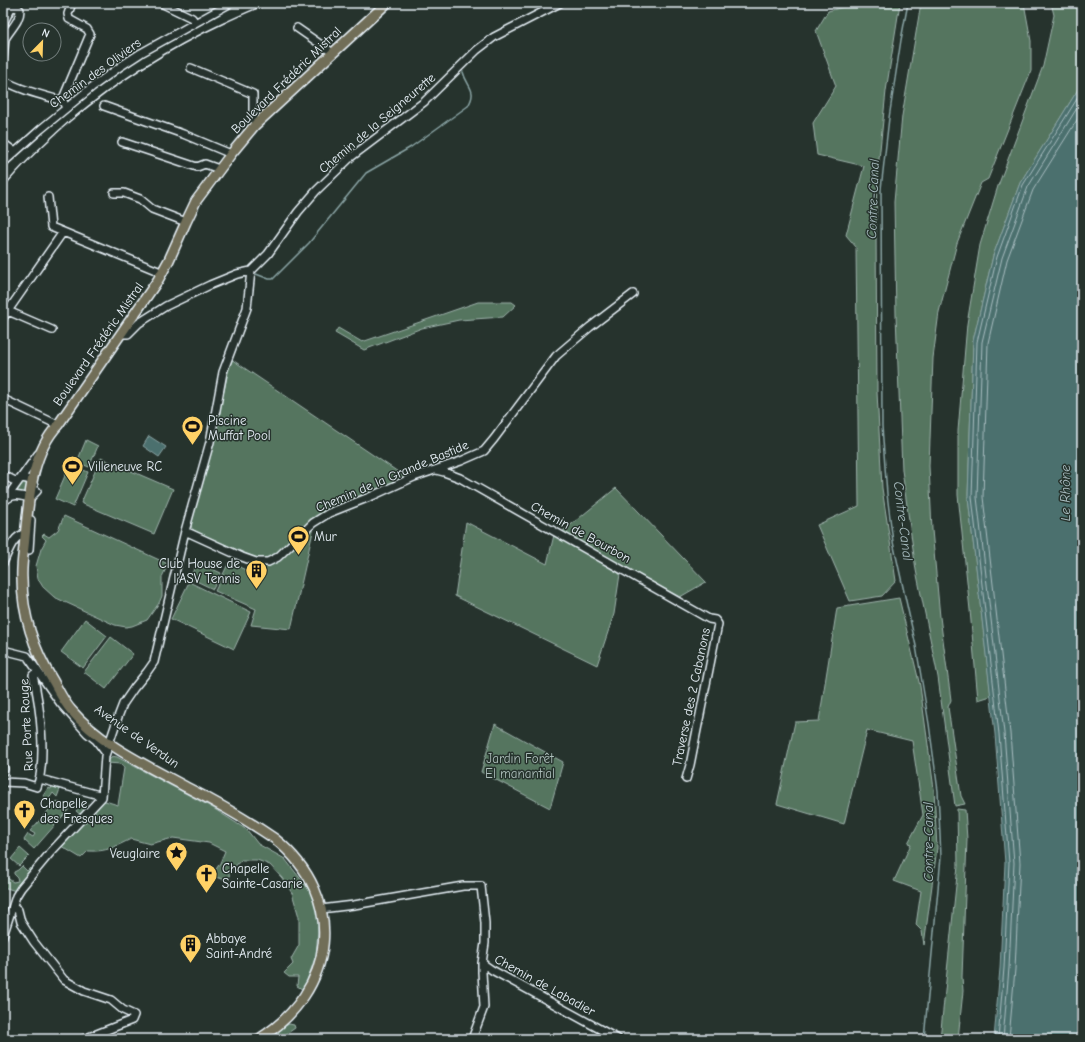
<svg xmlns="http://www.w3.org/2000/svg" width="1085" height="1042" font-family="'Comic Neue',sans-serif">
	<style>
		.green { fill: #55755f; stroke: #9eb3ac }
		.water { fill: #4b706e; stroke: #8aa4a5 }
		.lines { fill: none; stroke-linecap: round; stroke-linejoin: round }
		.shore { stroke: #a9bdc1; stroke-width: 1 }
		.stream { stroke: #8aa4a5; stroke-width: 1.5 }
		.minor-casing { stroke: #e8f1f8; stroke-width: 10 }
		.major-casing { stroke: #e8f1f8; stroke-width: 12 }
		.minor { stroke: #26332d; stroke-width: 7 }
		.major { stroke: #716e59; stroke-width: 9 }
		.rail { stroke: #e8f1f8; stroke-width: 1.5 }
		.labels { text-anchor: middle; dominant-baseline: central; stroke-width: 3; stroke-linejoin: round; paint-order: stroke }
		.street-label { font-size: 13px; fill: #e8f1f8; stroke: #26332d }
		.poi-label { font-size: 13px; fill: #e8f1f8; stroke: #26332d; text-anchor: start }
		.park-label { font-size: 13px; fill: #adbfbb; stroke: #26332d }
		.water-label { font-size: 14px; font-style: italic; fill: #a9bdc1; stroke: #26332d }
	</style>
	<rect width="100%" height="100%" fill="#26332d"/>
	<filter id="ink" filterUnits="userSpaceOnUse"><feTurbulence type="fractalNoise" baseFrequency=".025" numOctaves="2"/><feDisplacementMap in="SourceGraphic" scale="8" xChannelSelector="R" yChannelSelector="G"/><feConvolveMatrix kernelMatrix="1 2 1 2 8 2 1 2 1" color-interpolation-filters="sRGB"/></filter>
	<g filter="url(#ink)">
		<path class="green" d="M850,3H900L886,91L877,179L876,228L877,392L882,488L896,581L882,596L850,601L817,525L859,506L856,247L846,235L864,166L817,155L813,123L836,86L816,31L828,11L847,6Z
			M921,3H1024L1031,41V71L988,179L981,183L957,243L939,312L933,358L929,466L932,530L940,617L951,700L948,707L961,796L965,804L955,806L938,677L916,570L902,470L896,315L894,202L902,116Z
			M1051,3H1082V83L1020,183L993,256L973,341L968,497L991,696L978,700L970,610L958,495V431L967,324L980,245L998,186L1043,66L1054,15Z
			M478,302H512L516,305L503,317L459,320L422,328L364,350L335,333L338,328L362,342Z
			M231,359L407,478L318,516L283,551L276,556L268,558L261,559L251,556L197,532L192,529L191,525L210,453Z
			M86,440L98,446L89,467L77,462Z
			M101,458L173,489L154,534L81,503Z
			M70,464L88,472L73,507L55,499Z
			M26,482L28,484L25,494L15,491L21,483Z
			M616,488L706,582L680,597L562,532Z
			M64,516L168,564L162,577V596L159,603L147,620L132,626L126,627L115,625L54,597L43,587L38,579L36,566L41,549L46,540L42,536L44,534L49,537L58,530Z
			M466,522L547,564L554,535L620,574L614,614L597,665L455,596Z
			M314,527L291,629L251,625L256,609L215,591L229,562L258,576L264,565L280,561Z
			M197,562L221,573L213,589L190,578Z
			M189,582L251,612L234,649L171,619Z
			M899,598L920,686L934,789L937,848L924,945L922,931L916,925L921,891L894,881L911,844L908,843L923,815L912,741L867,730L844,824L777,804L795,722L819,721L837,608Z
			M85,619L107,636L83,668L61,652Z
			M111,637L133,654L106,689L84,672Z
			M495,724L563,762L550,808L481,772Z
			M112,756L117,757L213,808L247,830L258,844L285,859L310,891L319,917L316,955L307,981L302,989L297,986L298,977H289L284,973L293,964L291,959L299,945V917L292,893L282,878L270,865L257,860H241L229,873L230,881L212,876L220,863L225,851L209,843L173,838L150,844L131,839C114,847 107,852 88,851L81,858L61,846L97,804L105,801L118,805L124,768L121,764L107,763Z
			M52,786L60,789L57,797L53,793L48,800L43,796L48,788L51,789Z
			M57,801L69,809L34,849L24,840L28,834L33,837L35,834L30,831Z
			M82,803L88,809L82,816L76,811Z
			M957,809L965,810L967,839L962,977L963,991L958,1039H940L958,866Z
			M20,848L29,856L19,866L11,859Z
			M22,866L27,871L30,868L33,870L16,891L3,887V874L6,876L5,878L6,877L13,882L18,881L17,877L14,874V872L18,870Z
			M289,1024L294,1025L295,1028L279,1039H264L285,1026Z"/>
		<path class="water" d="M1082,83V1039H994L1000,968L1005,863L995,734L968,497L973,341L993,256L1020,183Z
			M149,436L166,447L159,457L143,446Z"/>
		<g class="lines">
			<path class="shore" d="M998,1039L1004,968L1009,863L999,734L972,497L977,342L997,257L1023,185L1082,91
				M1003,1039L1009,968L1014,863L1004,733L977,497L982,342L1002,258L1028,187L1082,100
				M1009,1039L1015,969L1020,863L1010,733L983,497L988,343L1007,260L1033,190L1082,112"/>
			<path class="stream" d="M908,3L901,40L889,118L881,189L882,426L887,494L893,542L916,646L929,724L938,791L941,857L924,1039
				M256,274L269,279H273L309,243L366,173L411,147L468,106C478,89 467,88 463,72"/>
			<defs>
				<path id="minor" d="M161,3L192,18L195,22
					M297,28L333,53
					M3,59L5,39L4,28V22L11,8L16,6L20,10C20,22 10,29 5,39
					M191,68L253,94V118L255,125
					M3,79C12,88 49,97 63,101
					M104,106L183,134L231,154
					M66,108L63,101L64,96L90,34L87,29L69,19L68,14L72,3
					M122,142L197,167L205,164L219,169
					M3,143L15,152
					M3,163L41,129L92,87L121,66L141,53L231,3
					M114,193H124L140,199L152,209L186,222
					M48,197L51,227L163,273
					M8,311L52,330
					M3,318L63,232
					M122,334H128L139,323L166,306L210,285L237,274L251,271L268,254L298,212L316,191L351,157L424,102L477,50L494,37L560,3
					M3,399L58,425
					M436,470L444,472L460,478L709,619L715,620L718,624L690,765L686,779
					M3,475L17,482
					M18,480C24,477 32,479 34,486
					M7,499C14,493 21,496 30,498L37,491
					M3,503L38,454
					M185,531L242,557L256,562H268L278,557L313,523L329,513L372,496L414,477L461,461L484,451L494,439L556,356L590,327L633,294
					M29,550L31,520
					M3,563C8,553 13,535 25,534
					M3,650L27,656L61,704L87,733L96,740L105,752
					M3,766L4,769L3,772
					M40,779L99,795
					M3,782L24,783L37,787C47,759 40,705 33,675L37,671
					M13,906L18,910L21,922L34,942L64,980L84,991L111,1000L123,1010L134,1015L132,1020L84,1039
					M321,909L354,905L463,886H481L485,923V943L482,963L492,970L618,1039
					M3,936L16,896L21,888L50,853L102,797L105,756L118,717L123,704L134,688L147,672L154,662L185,531L210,442L223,372L247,308L251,271
					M3,1039L8,1038L12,1039
					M472,1039L484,1007L482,972V963"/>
				<path id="major" d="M259,1039C336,991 348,898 275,839C247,820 216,802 186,787C146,765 101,745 71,710C63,701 58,689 52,679C34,650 22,614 22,579C21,565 24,550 25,537C29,499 31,454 58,425L158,280L169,260L186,222L196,201L231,154L255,125L387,3"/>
			</defs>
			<use href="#minor" class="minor-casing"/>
			<use href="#major" class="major-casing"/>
			<use href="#minor" class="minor"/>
			<use href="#major" class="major"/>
			<path class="rail" d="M3,188C23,163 46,142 70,121C117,82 168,49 224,23C239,16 255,8 272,3"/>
		</g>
	</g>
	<defs>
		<symbol id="stadium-pin" viewBox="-11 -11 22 30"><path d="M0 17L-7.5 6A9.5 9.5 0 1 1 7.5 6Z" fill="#ffd166" stroke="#26332d"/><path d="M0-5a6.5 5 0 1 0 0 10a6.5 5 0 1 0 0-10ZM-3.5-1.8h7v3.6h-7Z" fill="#111"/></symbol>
		<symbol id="building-pin" viewBox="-11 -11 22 30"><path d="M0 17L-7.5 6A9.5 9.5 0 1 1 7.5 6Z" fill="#ffd166" stroke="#26332d"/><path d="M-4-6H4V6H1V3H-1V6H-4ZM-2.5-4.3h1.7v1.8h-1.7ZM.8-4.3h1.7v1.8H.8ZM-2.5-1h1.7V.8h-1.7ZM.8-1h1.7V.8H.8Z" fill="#111"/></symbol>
		<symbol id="church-pin" viewBox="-11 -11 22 30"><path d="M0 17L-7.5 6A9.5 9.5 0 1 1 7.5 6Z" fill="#ffd166" stroke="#26332d"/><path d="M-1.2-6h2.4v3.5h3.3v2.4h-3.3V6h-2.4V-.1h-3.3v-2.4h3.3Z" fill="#111"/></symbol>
		<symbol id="sight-pin" viewBox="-11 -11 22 30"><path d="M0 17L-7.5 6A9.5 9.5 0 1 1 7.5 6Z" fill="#ffd166" stroke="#26332d"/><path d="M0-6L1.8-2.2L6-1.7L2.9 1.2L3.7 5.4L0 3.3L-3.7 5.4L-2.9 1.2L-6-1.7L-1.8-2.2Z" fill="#111"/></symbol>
	</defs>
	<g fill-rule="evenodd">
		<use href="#stadium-pin" x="180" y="414" width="25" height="34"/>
		<use href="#stadium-pin" x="60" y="454" width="25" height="34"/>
		<use href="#stadium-pin" x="286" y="524" width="25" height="34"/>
		<use href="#building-pin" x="244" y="558" width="25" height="34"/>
		<use href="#church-pin" x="12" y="798" width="25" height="34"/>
		<use href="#sight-pin" x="164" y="840" width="25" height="34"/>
		<use href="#church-pin" x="194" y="862" width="25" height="34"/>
		<use href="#building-pin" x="178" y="932" width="25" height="34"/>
	</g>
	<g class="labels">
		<g class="street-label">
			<text transform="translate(95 73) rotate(-36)">Chemin des Oliviers</text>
			<text transform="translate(286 80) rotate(-44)">Boulevard Frédéric Mistral</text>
			<text transform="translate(377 123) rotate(-40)">Chemin de la Seigneurette</text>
			<text transform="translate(98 344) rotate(-55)">Boulevard Frédéric Mistral</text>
			<text transform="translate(392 476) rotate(-23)">Chemin de la Grande Bastide</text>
			<text transform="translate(581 532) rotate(29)">Chemin de Bourbon</text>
			<text transform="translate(691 697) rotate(-78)">Traverse des 2 Cabanons</text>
			<text transform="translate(26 725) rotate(-93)">Rue Porte Rouge</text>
			<text transform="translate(137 736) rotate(35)">Avenue de Verdun</text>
			<text transform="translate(545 985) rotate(29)">Chemin de Labadier</text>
		</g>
		<g class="poi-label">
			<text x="208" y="420">Piscine<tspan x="208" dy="15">Muffat Pool</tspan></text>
			<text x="88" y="466">Villeneuve RC</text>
			<text x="314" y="536">Mur</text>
			<text x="240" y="563" text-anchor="end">Club House de<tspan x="240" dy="15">l'ASV Tennis</tspan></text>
			<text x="40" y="803">Chapelle<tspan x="40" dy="15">des Fresques</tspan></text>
			<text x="160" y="853" text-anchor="end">Veuglaire</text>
			<text x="222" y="868">Chapelle<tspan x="222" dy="15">Sainte-Casarie</tspan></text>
			<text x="206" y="938">Abbaye<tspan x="206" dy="15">Saint-André</tspan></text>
		</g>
		<g class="park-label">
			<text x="520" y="758">Jardin Forêt<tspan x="520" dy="15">El manantial</tspan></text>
		</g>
		<g class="water-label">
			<text transform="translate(873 199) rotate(-88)">Contre-Canal</text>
			<text transform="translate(1065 493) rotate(-90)">Le Rhône</text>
			<text transform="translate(903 521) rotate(83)">Contre-Canal</text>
			<text transform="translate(928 842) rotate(-90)">Contre-Canal</text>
		</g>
	</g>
	<rect width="1085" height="1042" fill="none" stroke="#26332d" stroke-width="16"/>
	<rect x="8" y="8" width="1069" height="1026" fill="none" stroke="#e8f1f8" stroke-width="1.5" filter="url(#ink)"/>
	<g transform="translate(42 42) rotate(23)"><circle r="19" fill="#26332d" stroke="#747f7e"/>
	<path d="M0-3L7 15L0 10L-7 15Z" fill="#ffd166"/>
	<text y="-6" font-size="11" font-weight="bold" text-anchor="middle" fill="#e8f1f8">N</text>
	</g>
</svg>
